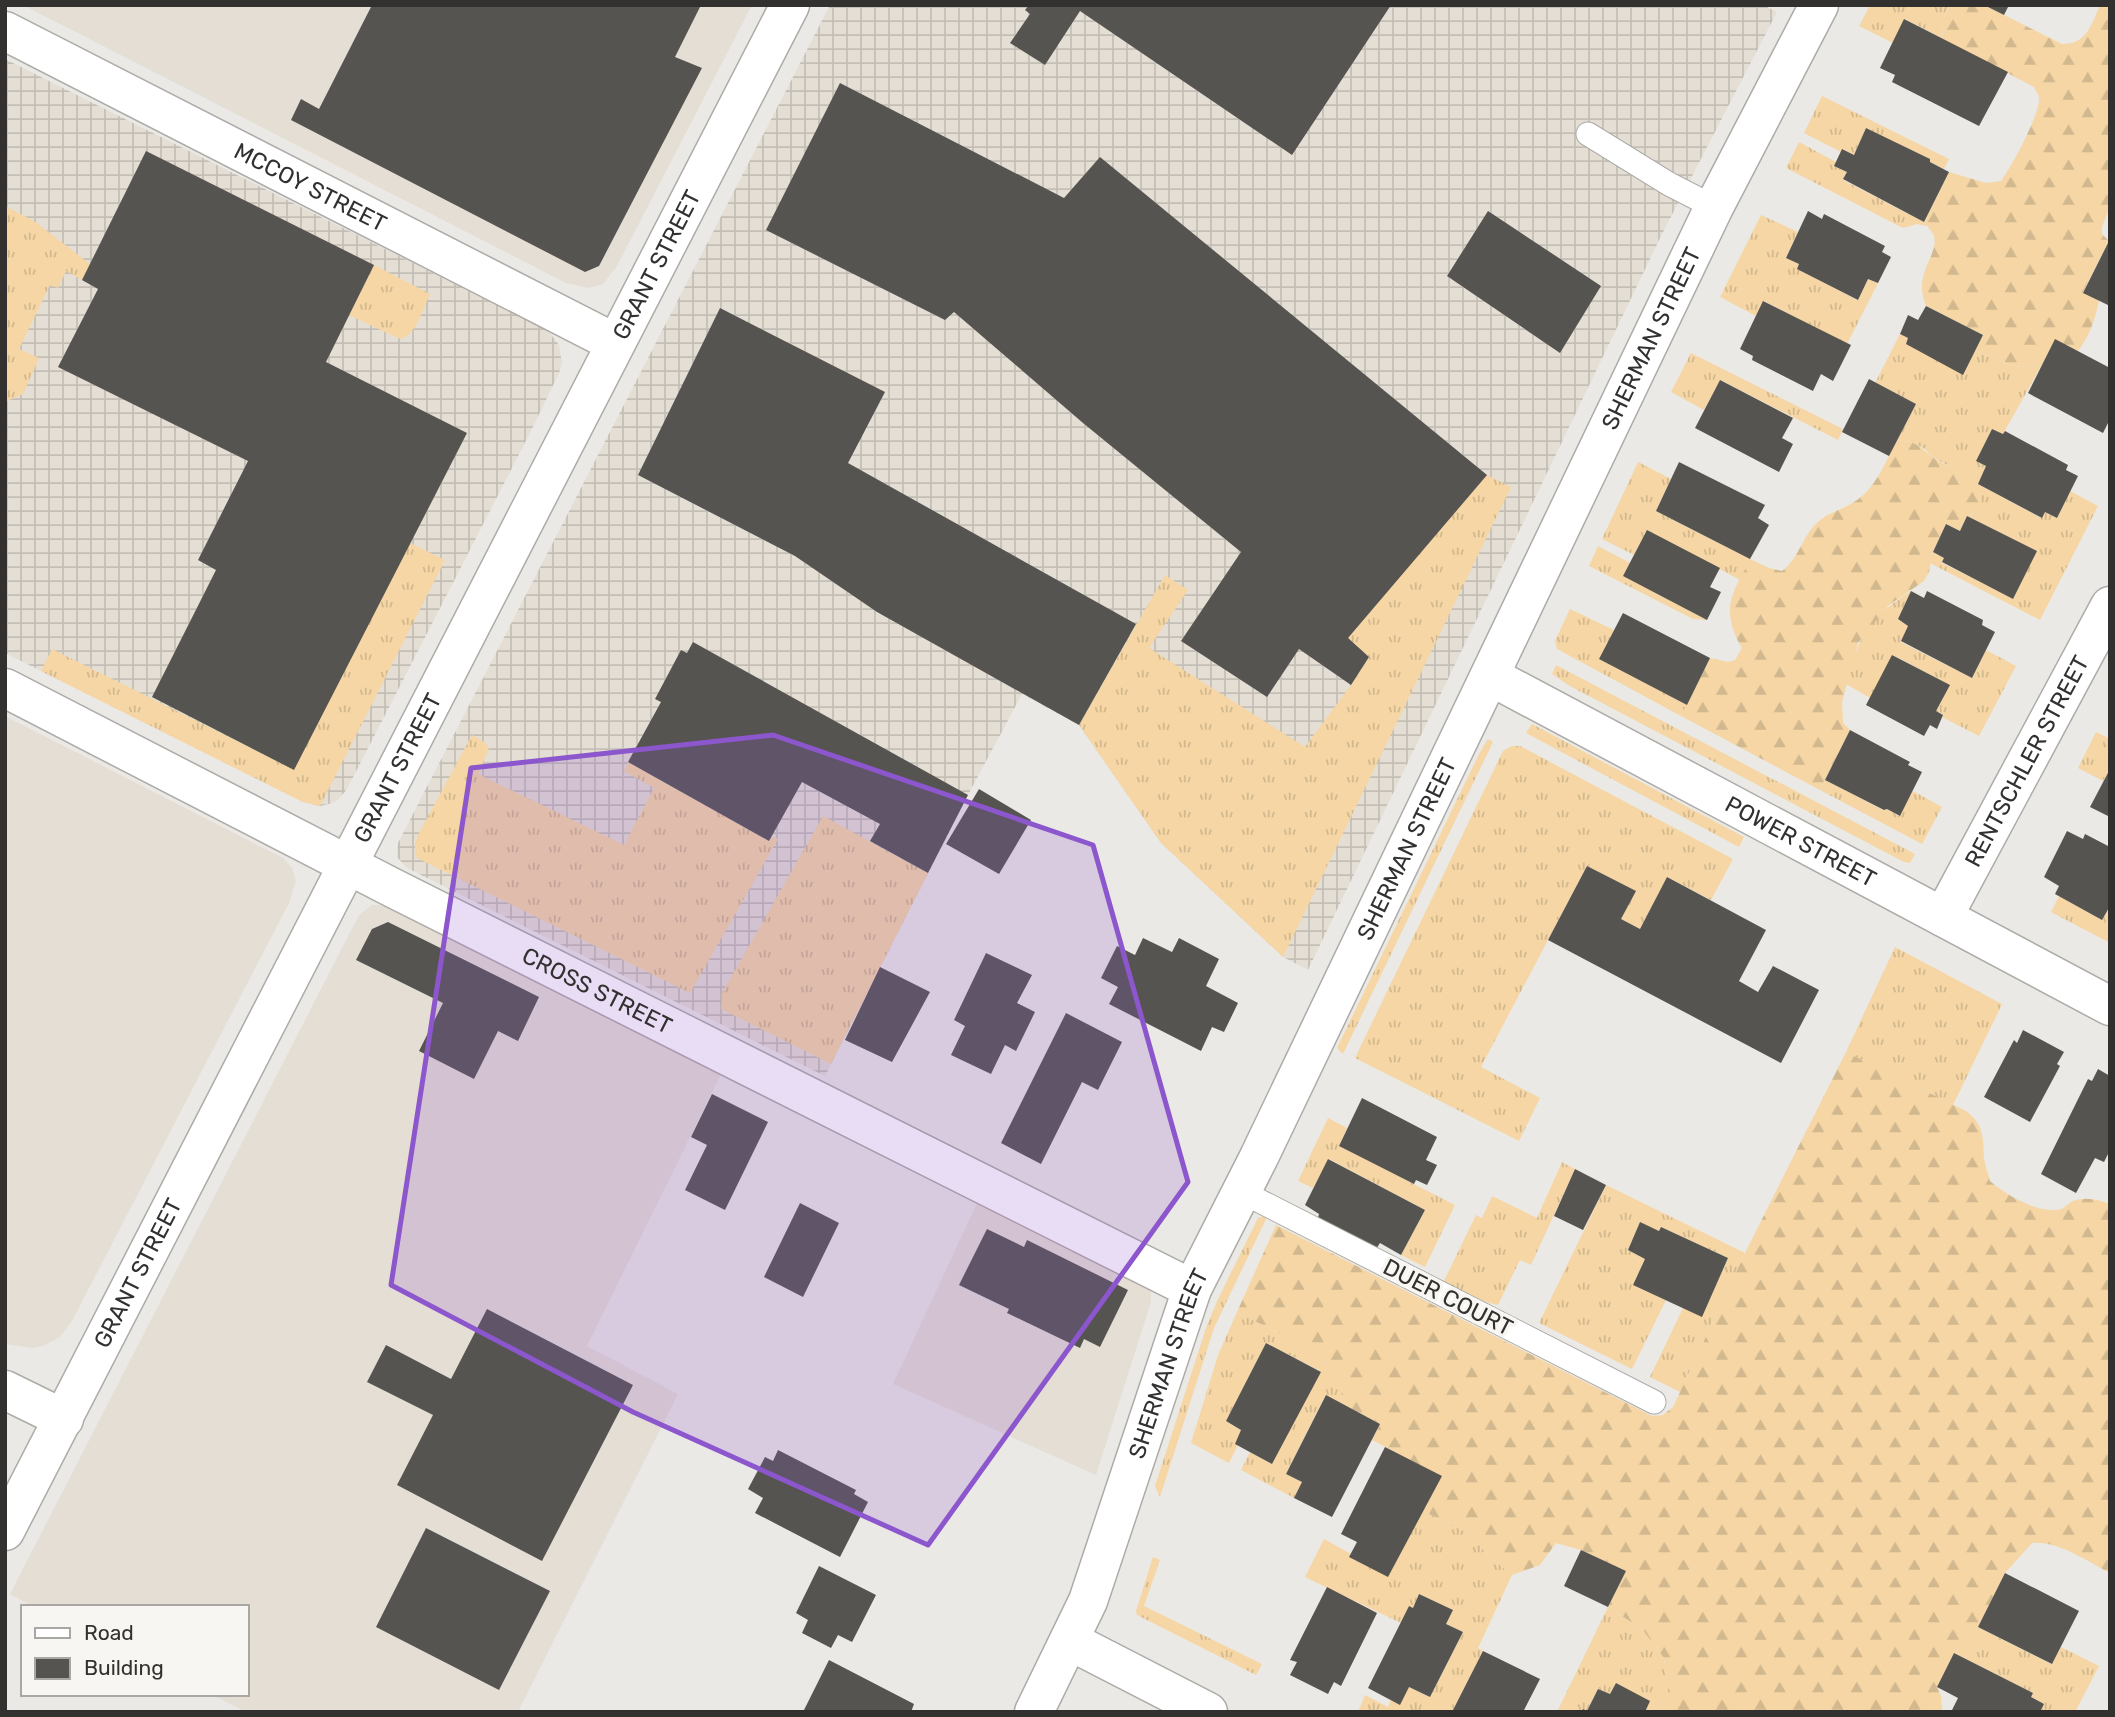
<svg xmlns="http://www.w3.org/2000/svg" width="2115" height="1717" font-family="Rubik,sans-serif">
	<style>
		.built { fill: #e4ded4 }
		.industrial { fill: url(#industrial-grid) }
		.grass { fill: url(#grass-tufts) }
		.forest { fill: url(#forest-firs) }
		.building { fill: #565451 }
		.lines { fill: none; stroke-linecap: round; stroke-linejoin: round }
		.lane-casing { stroke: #adaba8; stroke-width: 25 }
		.street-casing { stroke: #adaba8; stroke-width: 41 }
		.secondary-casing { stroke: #adaba8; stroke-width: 41 }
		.lane { stroke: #fff; stroke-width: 23 }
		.street { stroke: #fff; stroke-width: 38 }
		.secondary { stroke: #fff; stroke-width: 38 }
		.marked { fill: #8c56cd; fill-opacity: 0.2; stroke: #8c56cd; stroke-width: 5; stroke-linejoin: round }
		.labels { text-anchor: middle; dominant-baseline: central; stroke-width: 7; stroke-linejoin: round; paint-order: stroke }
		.street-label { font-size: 23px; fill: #323130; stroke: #f8f6f2 }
	</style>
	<defs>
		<pattern id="industrial-grid" width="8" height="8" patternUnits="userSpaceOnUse" patternTransform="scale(1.75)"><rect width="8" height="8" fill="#e4ded4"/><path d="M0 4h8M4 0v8" fill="none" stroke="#c4bfb6"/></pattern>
		<pattern id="grass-tufts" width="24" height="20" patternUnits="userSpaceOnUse" patternTransform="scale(1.75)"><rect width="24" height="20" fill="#f5d6a4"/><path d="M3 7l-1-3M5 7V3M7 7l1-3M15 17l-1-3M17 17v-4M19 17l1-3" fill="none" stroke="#d2b88e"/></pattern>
		<pattern id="forest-firs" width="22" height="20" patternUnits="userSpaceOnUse" patternTransform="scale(1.75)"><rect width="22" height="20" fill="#f5d6a4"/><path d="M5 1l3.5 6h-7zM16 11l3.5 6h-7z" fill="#d2b88e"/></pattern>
	</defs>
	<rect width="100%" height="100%" fill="#ebe9e5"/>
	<path class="built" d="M23,5H752L617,266L603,284L589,288L566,283Z
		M5,716L283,858L292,868L296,881L289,903L72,1321L60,1337L45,1345L33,1348L5,1344Z
		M372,905H379L393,909L722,1072L587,1346L678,1394L518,1712H246L211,1694H247V1607H34L10,1594L359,915Z
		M978,1201L1149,1288L1151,1292V1302L1096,1475L893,1384Z"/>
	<path class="industrial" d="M830,5H1763L1777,12L1661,236L1308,970L1283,957L1161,843L1079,725L1022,694L968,795L825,1076L407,868L397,857L398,843Z
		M5,59L541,327L549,332L559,345L562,363L559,373L531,431L347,789L338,800L333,803L320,806L303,802L5,653Z"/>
	<path class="grass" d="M1870,5H1949C1943,16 1941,27 1943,39L1905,19L1893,43L1859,26Z
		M1822,96L1949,159L1944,169L1930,162L1929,159L1866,128L1854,155L1843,149L1841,152L1804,133Z
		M1799,142L1836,162L1834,166L1847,172L1843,180L1924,222L1927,226L1917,224L1903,228L1786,168Z
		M5,206L34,221L90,264L82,280L66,271L58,288L50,285L19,349L39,358L23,394L5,402Z
		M1761,215L1798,232L1786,257L1799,264L1798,269L1857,300L1868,279L1878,283L1847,344L1764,301L1756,316L1720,297Z
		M374,265L430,294C423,308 416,336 400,339L349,315Z
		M1900,334L1908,338L1906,344L1975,351L2014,366L2040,368L2003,434L1992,429L1976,461L1986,466L1978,484L2041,518L2045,512L2057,518L2070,491L2098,506L2040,620L1930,563L1933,552L1944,558L1942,563L2013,598L2036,551L1967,516L1973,513L1978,484L1959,471L1932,457L1925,449L1911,442L1897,440L1916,404L1875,383Z
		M1691,353L1843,429L1838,440L1720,380L1704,410L1671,392Z
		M1638,462L1671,479L1656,511L1750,559L1740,580L1647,530L1634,555L1602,539Z
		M1487,475L1511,487L1283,957L1161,843L1079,725L1165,575L1188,590L1149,648L1305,747L1351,685L1369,657L1345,636Z
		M410,543L445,560L320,806L303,802L41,671L52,649L293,769Z
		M1598,546L1630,563L1624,576L1707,620L1693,619L1589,566Z
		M1911,591L1898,619L1908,626L1901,642L1972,678L1986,650L2016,666L1979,736L1942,717L1943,715L1936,711L1949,685L1893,655L1870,698L1846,684C1857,638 1870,617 1911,591Z
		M1570,609L1614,630L1600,659L1687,705L1681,716L1557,649L1555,641Z
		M1556,665L1915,854L1910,863L1904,862L1568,685L1552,674Z
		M1532,724L1744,837L1739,847L1526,733Z
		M2096,732L2110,739V769L2103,781L2078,768Z
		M472,735L484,742L489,748L478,774L624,845L654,788L624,771L628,762L769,841L772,837L778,839L690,993L417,858C413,850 415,843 418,835Z
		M1488,739L1493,742L1343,1054L1337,1048L1479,754Z
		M1512,746H1520L1733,859L1711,900L1667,877L1640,929L1621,919L1635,891L1587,866L1481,1067L1540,1098L1519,1141L1355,1058L1503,751Z
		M1825,780L1883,810L1887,809L1899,816L1913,791L1942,807L1922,844L1820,790Z
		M823,816L928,873L831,1064L721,1009L722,993Z
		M2059,896L2102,920L2110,906V943L2051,912Z
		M1895,947L2002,1004L1953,1105L1846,1052Z
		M1328,1118L1347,1128L1339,1146L1455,1205L1425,1267L1401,1255L1425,1210L1329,1159L1313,1188L1298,1181Z
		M1562,1162L1575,1169L1531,1265L1520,1260L1498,1305L1464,1297L1442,1285L1476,1215L1482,1218L1492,1196L1537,1218Z
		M1606,1185L1745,1253L1680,1392L1650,1377L1683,1308L1702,1316L1728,1258L1661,1227L1659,1231L1640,1223L1628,1250L1645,1259L1633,1285L1666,1300L1632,1369L1539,1323Z
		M1268,1215L1214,1328L1160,1497L1155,1486L1207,1325L1219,1297L1258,1218Z
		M1237,1312C1264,1327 1329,1352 1340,1381C1343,1388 1341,1396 1340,1403L1325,1396L1286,1474L1302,1482L1294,1498L1241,1470L1250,1452L1272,1464L1320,1371L1266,1343L1226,1421L1241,1430L1238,1445L1229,1463L1191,1443L1218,1355Z
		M1423,1511L1468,1533L1489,1556L1512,1575L1478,1648L1483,1651L1452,1712H1358L1365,1695L1388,1707L1391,1700L1409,1687L1430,1697L1463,1632L1446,1624L1453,1610L1419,1594L1413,1608L1409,1607L1401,1623L1305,1577L1324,1539L1351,1554L1349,1556Z
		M1153,1557L1160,1560L1144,1606L1262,1664L1256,1675L1137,1615L1136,1611Z
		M1608,1607L1642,1629L1664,1658L1668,1692L1658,1712H1645L1616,1683L1610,1694L1598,1689L1587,1711L1583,1709L1581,1712H1557Z
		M1978,1627L2051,1664L2061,1647L2099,1666L2075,1712H2043L2041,1711L2044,1704L2031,1697L2033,1693L1954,1653L1969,1639Z"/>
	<path class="forest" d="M1949,5H1984L2062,44C2086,45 2092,24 2100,5H2110V206L2102,227V234L2109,241L2083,292L2099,300C2095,320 2090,335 2078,351L2055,340L2040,368L2014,366L1975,351L1983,335L1926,306C1912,272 1939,257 1934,236C1932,231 1927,226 1924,222L1949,172L1986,183L2001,181C2011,168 2041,113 2039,97C2038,93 2035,90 2034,87L1943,39L1942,23Z
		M1897,440C1902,441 1908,441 1913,443C1923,447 1927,454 1935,459C1948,467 1968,472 1978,484C1987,496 1978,512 1967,516L1960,531L1946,524L1933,552L1929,572L1924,581L1889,605L1858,643L1842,702L1843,723L1850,730L1820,790L1681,716L1710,658L1728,662L1735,660L1742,648C1732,633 1726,611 1733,594C1737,582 1745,571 1750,559L1769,568L1782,571C1798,559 1801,541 1813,527C1827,511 1839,512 1854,502C1875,490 1886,461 1897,440Z
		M1846,1052L1966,1111C1984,1124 1983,1138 1984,1158C1985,1166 1988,1173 1990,1181C2006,1195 2039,1215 2062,1209C2065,1207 2068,1204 2071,1202C2083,1196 2098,1199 2110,1204V1573C2086,1561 2059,1541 2032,1543L2005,1573L1978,1627L1969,1639L1954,1653L1937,1687L1941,1696L1942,1712H1658L1668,1692L1664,1658L1642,1629L1608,1607L1625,1571L1581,1550L1556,1543L1540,1565L1512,1575L1489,1556L1468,1533L1423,1511L1441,1476L1372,1440L1380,1424L1340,1403C1341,1396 1343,1388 1340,1381C1329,1352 1264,1327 1237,1312L1276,1225L1652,1416L1663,1415L1673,1407L1745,1253Z"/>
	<path class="building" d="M372,5H701L675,57L702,68L599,266L585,272L291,120L301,99L319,109Z
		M1029,5H1391L1292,155L1080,11L1045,65L1010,43L1030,14L1025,10Z
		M1984,5H2009L2004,15Z
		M1904,19L2008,72L1979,126L1892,82L1895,75L1880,68Z
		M840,83L1064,198L1100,157L1487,475L1348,638L1369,657L1351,685L1299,649L1267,697L1181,641L1241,552L1083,423L954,312L945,320L766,230Z
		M1866,128L1930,159V162L1949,172L1924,222L1843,179L1847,172L1834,166L1842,149L1854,155Z
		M146,151L374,265L326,362L467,433L294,770L152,697L216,570L198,560L248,461L58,367L98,289L82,280Z
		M1488,211L1601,286L1560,353L1447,276Z
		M1808,211L1822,219L1824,214L1885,246L1882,252L1891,257L1878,283L1868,279L1858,300L1797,269L1799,264L1786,258Z
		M2110,239V306L2083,293Z
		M1763,301L1851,345L1833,381L1821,374L1813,391L1752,360L1753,356L1740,349Z
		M1926,306L1983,335L1963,375L1906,344L1908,338L1900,334L1908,315L1918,320Z
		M720,308L885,392L848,463L1136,624L1079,725L877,612L795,556L638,475Z
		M2055,339L2110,368V419L2103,433L2028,393Z
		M1869,379L1916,404L1889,456L1842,432Z
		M1720,380L1793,418L1782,438L1793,444L1779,472L1695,428Z
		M1992,429L2003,434L2005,431L2068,465L2066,470L2078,476L2057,518L2045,512L2042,518L1978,484L1986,466L1976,461Z
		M1679,462L1765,505L1758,518L1769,525L1750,559L1656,511Z
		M1967,516L2037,551L2013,599L1942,562L1944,558L1933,552L1946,524L1960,531Z
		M1647,530L1720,568L1710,587L1721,592L1707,620L1623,576Z
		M1911,591L1924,598L1927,591L1983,620L1982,625L1995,632L1972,678L1901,641L1908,626L1898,619Z
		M1623,613L1710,658L1687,705L1599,659Z
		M693,642L968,795L928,873L870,841L880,824L802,782L769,841L628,762L661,702L655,699L681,650L687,653Z
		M1892,655L1950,685L1936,711L1943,715L1937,729L1930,725L1924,736L1866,705Z
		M1850,730L1910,762L1908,765L1922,772L1900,816L1887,809L1884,810L1825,780Z
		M2110,769V817L2090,807Z
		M979,789L1031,820L999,874L946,844Z
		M2067,831L2083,839L2085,834L2110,847V906L2102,920L2055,894L2059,886L2044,877Z
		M1587,866L1636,891L1621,919L1640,929L1667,877L1766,930L1739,981L1758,992L1773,966L1819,990L1781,1063L1548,940Z
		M388,922L539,997L518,1041L498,1031L474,1079L419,1051L443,1003L356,960L372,929Z
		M1143,938L1172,952L1179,938L1219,959L1206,986L1238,1003L1224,1032L1212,1027L1201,1051L1109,1004L1118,987L1101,978L1117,946L1135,955Z
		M986,953L1032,975L1017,1003L1035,1012L1016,1051L1005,1045L991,1074L951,1055L965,1026L954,1020Z
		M880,967L930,992L892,1062L845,1040Z
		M1066,1013L1122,1042L1098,1090L1082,1082L1041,1164L1001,1143Z
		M2023,1030L2064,1052L2057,1064L2060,1066L2030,1122L1984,1097L2014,1040L2017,1043Z
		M2098,1069L2110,1076V1150L2104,1162L2095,1158L2076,1193L2041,1174L2088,1079L2092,1081Z
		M712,1094L768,1122L725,1210L685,1190L707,1145L691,1137Z
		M1362,1098L1437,1137L1426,1160L1437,1165L1427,1185L1416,1180L1414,1184L1339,1146Z
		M1328,1159L1425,1210L1401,1255L1380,1243L1376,1249L1318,1218L1319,1214L1305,1205Z
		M1575,1169L1606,1185L1583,1230L1554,1216Z
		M800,1203L839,1223L803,1297L764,1277Z
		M1640,1222L1659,1231L1661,1227L1728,1258L1702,1317L1633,1285L1645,1259L1628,1250Z
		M987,1229L1024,1247L1027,1240L1128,1290L1100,1347L1084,1339L1080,1348L1007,1313L1009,1309L959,1285Z
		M487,1309L633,1385L542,1561L397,1485L433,1415L367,1382L386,1345L451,1379Z
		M1266,1343L1321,1372L1272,1464L1235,1444L1241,1430L1226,1421Z
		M1326,1395L1380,1424L1332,1517L1294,1498L1302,1482L1286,1474Z
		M1385,1447L1442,1476L1388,1577L1349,1557L1357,1542L1341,1534Z
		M778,1450L856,1490L854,1494L868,1502L840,1557L755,1513L763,1498L748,1489L765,1457L773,1461Z
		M426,1528L550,1591L499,1690L376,1627Z
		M1581,1550L1626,1571L1608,1607L1564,1586Z
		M819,1566L876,1595L852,1642L838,1635L831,1648L802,1633L808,1620L796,1613Z
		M2005,1573L2079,1611L2052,1664L1978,1627Z
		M1327,1587L1377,1613L1341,1686L1334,1682L1328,1694L1290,1675L1297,1662L1290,1660Z
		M1419,1594L1453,1610L1446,1624L1463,1632L1430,1697L1409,1687L1400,1705L1368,1688L1409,1606L1413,1608Z
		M1483,1651L1540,1679L1523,1712H1452Z
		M1954,1653L2033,1693L2031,1697L2044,1704L2040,1712H1956L1952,1710L1958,1698L1937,1687Z
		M829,1660L914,1704L911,1712H803Z
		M1616,1683L1650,1701L1645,1712H1581L1583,1709L1587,1711L1598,1689L1610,1694Z"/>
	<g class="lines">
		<defs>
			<path id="lane" d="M1588,134L1669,184L1714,207
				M1242,1192L1654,1402"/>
			<g id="street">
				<path id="s1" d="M5,31L615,343"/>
				<path id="s2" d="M1490,676L2110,1006"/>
				<path id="s3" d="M5,688L391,887L1192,1289"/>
				<path id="s4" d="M1943,917L2110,606"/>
				<path d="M5,1390L64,1419"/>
				<path d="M1070,1641L1208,1712"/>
				<path id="s5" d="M1034,1712L1088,1601L1192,1289L1259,1157L1714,207L1819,5"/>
			</g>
			<g id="secondary">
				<path id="s6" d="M5,1531L790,5"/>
			</g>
		</defs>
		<use href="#lane" class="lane-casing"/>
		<use href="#street" class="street-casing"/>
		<use href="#secondary" class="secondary-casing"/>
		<use href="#lane" class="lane"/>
		<use href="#street" class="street"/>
		<use href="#secondary" class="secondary"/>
	</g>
	<path class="marked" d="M773,735L1093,845L1188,1182L928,1545L633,1412L391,1285L471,768Z"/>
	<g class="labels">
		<g class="street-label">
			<text stroke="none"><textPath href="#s1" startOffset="343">MCCOY STREET</textPath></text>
			<text stroke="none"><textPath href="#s6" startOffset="1424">GRANT STREET</textPath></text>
			<text stroke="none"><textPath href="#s5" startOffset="1508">SHERMAN STREET</textPath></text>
			<text stroke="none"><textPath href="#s4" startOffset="177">RENTSCHLER STREET</textPath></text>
			<text stroke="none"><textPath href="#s6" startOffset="858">GRANT STREET</textPath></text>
			<text stroke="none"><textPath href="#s2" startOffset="352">POWER STREET</textPath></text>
			<text stroke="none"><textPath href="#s5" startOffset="942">SHERMAN STREET</textPath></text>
			<text stroke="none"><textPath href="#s3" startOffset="665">CROSS STREET</textPath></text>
			<text stroke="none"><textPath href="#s6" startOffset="290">GRANT STREET</textPath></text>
			<text transform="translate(1448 1297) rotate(27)">DUER COURT</text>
			<text stroke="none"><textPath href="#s5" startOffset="374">SHERMAN STREET</textPath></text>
		</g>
	</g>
	<rect width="2115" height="1717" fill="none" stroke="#323130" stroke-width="14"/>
	<rect x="21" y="1605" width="228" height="91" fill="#f8f6f2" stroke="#a9a7a4" stroke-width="2"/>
	<rect x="35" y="1628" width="35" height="10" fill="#ffffff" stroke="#a9a7a4" stroke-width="2"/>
	<text x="84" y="1640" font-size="21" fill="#323130">Road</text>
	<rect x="35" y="1658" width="35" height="21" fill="#565451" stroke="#a9a7a4" stroke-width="2"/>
	<text x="84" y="1675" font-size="21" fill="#323130">Building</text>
</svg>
